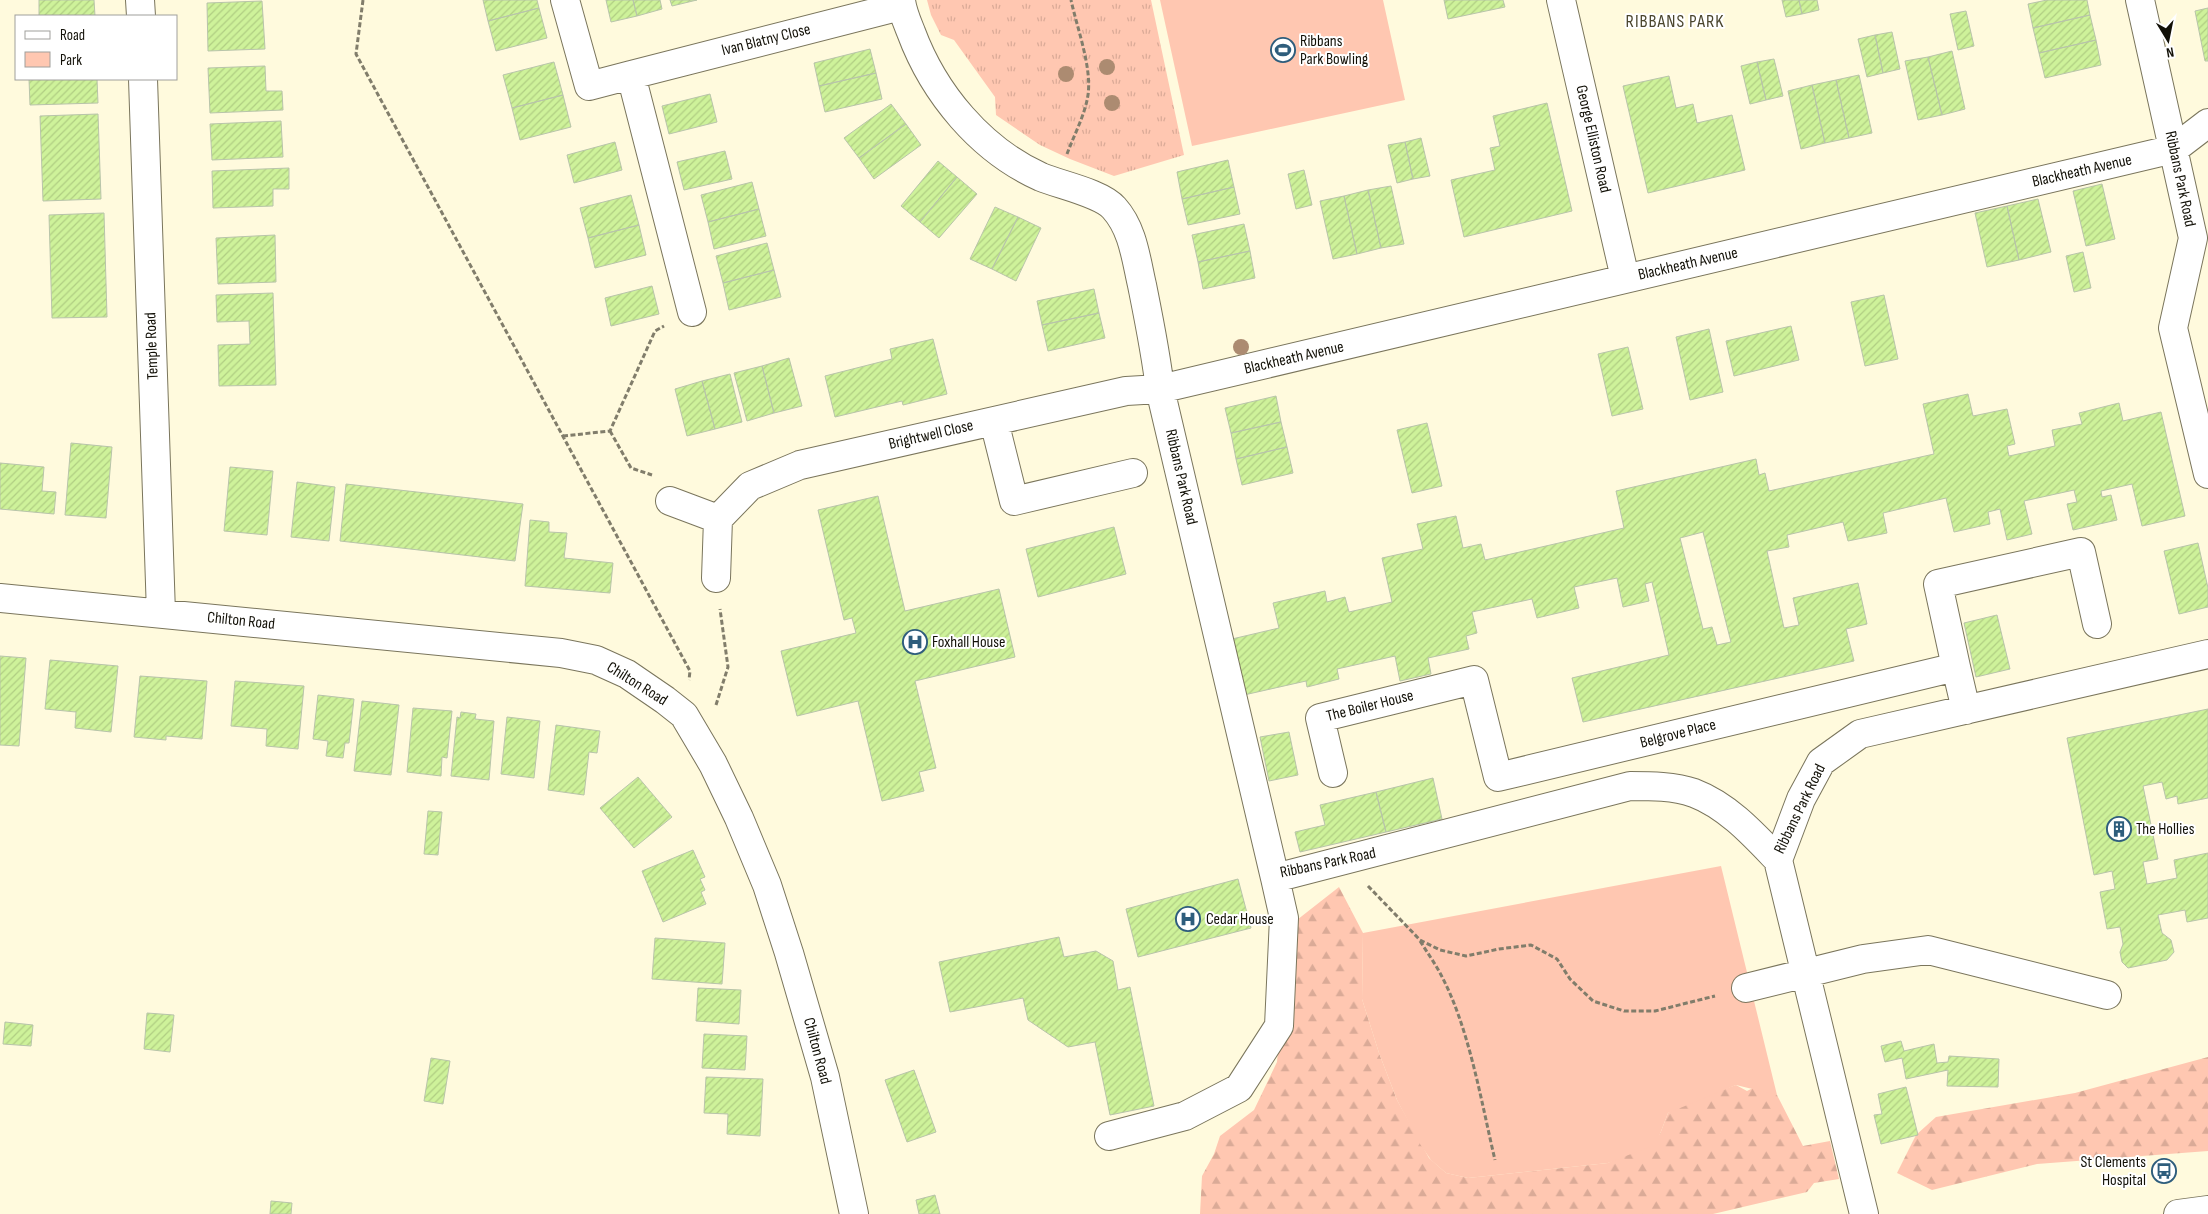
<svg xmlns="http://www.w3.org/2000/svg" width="2208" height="1214" font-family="'Sofia Sans Condensed',sans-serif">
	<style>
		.grass { fill: url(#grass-tufts) }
		.forest { fill: url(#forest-firs) }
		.park { fill: #ffc7b1 }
		.building { fill: url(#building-hatch); stroke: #b8c4aa; fill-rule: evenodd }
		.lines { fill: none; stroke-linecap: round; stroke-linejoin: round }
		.minor-casing { stroke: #7a755c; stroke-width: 30 }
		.path { stroke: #817d6b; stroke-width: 3; stroke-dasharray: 5 2.5; stroke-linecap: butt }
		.minor { stroke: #fff; stroke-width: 28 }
		.tree { fill: #ac8b71 }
		.labels { text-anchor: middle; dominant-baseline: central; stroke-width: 4; stroke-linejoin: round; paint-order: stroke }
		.street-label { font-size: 16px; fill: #121007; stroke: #fff }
		.poi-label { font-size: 16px; fill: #121007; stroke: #fff; text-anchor: start }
		.neighbourhood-label { font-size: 18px; letter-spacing: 1px; fill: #4a452d; stroke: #fff }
	</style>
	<defs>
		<pattern id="grass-tufts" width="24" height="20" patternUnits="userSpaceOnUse" patternTransform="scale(1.25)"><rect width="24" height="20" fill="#ffc7b1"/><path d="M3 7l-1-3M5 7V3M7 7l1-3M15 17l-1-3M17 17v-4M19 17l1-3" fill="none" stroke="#daaa97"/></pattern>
		<pattern id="forest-firs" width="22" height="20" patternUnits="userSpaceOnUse" patternTransform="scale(1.25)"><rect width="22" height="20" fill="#ffc7b1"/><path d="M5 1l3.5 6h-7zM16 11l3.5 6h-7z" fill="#daaa97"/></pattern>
		<pattern id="building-hatch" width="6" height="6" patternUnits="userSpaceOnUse" patternTransform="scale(1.25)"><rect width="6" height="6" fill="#cef29a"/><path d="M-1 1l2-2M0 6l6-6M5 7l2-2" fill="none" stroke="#b0ce83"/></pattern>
	</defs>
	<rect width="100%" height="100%" fill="#fffadd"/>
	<path class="grass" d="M927,0H1151L1184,155L1114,176L1070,159L1040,145L996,115L995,97L954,40L941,35L931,15Z"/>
	<path class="forest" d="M1339,887L1363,933L1362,999L1379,1053L1397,1100L1429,1158L1446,1173L1468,1178L1608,1163L1660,1134L1668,1113L1681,1104L1736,1085L1747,1091L1763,1083L1777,1095L1803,1146L1830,1141L1839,1179L1814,1183L1807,1192L1713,1214H1200L1202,1176L1214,1154L1220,1136L1254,1110L1277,1062L1288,927Z
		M2208,1057V1151L2037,1164L1932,1190L1897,1173L1916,1135L1936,1117L2075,1093Z"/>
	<path class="park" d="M1160,0H1383L1405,100L1192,146Z
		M1721,866L1777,1095L1736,1085L1668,1113L1660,1134L1649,1147L1608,1163L1468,1178L1446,1173L1431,1160L1420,1144L1397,1100L1379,1053L1362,999L1363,933Z"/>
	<path class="building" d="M39,0H94L95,16H39Z
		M483,0H537L539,8L488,21Z
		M606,0H633L637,16L611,22Z
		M633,0H660L662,9L637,16Z
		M670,0H697L672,6Z
		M1444,0H1503L1505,7L1448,19Z
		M1782,0H1799L1802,14L1786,17Z
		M1799,0H1817L1819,10L1802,14Z
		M2047,0H2087L2090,15L2033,28L2028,4Z
		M262,1L265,49L208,51L207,3Z
		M539,8L547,38L496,51L488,21Z
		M2208,8V61H2205L2195,11Z
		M1966,11L1974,46L1958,50L1950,14Z
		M2090,15L2096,40L2039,53L2033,28Z
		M1892,32L1900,69L1883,73L1875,35Z
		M1875,35L1883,73L1867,77L1858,39Z
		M2096,40L2101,65L2045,78L2039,53Z
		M870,49L876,73L819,86L814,63Z
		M1952,51L1965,109L1942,115L1928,57Z
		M1928,57L1942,115L1918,120L1905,61Z
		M1774,59L1783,96L1766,100L1757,62Z
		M554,62L563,95L512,108L503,75Z
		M1757,62L1766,100L1750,104L1741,66Z
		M265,66L266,91H282L283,110L210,113L208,68Z
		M876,73L882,99L825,112L819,86Z
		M1859,75L1872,133L1849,138L1836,80Z
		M1669,76L1676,108L1693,104L1697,123L1732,115L1745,170L1648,193L1623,86Z
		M29,79H97L98,103L30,105Z
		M1836,80L1849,138L1825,143L1812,85Z
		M1812,85L1825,143L1801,149L1788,91Z
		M710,94L717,122L669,134L662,106Z
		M563,95L571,127L520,140L512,108Z
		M1547,103L1572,211L1464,237L1451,180L1495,170L1490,148L1500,146L1493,116Z
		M891,104L906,124L859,158L844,138Z
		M98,114L101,199L43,201L40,116Z
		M281,121L283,157L212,160L210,124Z
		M906,124L921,145L874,179L859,158Z
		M1421,138L1430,176L1413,179L1405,142Z
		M615,142L622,170L574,183L567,155Z
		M1405,142L1413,179L1397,183L1388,145Z
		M725,151L732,179L684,190L677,162Z
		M1228,160L1234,187L1182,199L1177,172Z
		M938,161L957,177L920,222L901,206Z
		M289,168V189H273V206L213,208L212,171Z
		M1304,170L1312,205L1296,209L1288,174Z
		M957,177L977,194L939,238L920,222Z
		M752,182L759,209L708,222L701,195Z
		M2102,184L2115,239L2086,246L2073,191Z
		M1391,186L1404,244L1381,248L1368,190Z
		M1234,187L1240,214L1188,225L1182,199Z
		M1368,190L1381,248L1357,254L1344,196Z
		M631,195L639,225L588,238L580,208Z
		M1344,196L1357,254L1333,259L1320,201Z
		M2038,199L2051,252L2019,260L2007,206Z
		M2007,206L2019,260L1987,267L1975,213Z
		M995,207L1018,217L992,269L970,259Z
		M759,209L766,236L714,249L708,222Z
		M104,213L107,317L52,318L49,215Z
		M1018,217L1041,228L1016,281L992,269Z
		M1244,224L1250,251L1198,262L1192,235Z
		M639,225L646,255L595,268L588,238Z
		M275,235L276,282L218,284L216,238Z
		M767,243L774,270L723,283L716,256Z
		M1250,251L1255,278L1203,289L1198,262Z
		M2083,252L2091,288L2074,292L2066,256Z
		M774,270L781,297L729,310L723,283Z
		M652,286L659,314L611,326L605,298Z
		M1094,289L1099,313L1042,325L1037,301Z
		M273,293L276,385L219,386L218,345L250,344L249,321L217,322L216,295Z
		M1884,295L1898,359L1865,366L1851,302Z
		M1099,313L1105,338L1048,351L1042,325Z
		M1791,326L1799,360L1734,376L1726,341Z
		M1709,329L1723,392L1690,400L1676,337Z
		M933,339L947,394L903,405L902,401L835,417L825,376L892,359L890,349Z
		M1628,347L1643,409L1612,416L1598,354Z
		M789,358L802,406L774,413L762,366Z
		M762,366L774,413L747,421L734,373Z
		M730,374L742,422L715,429L702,381Z
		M702,381L715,429L687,436L675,389Z
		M1968,394L1973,416L2007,409L2015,444L2007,446L2009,456L2055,446L2052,430L2082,424L2079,413L2119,403L2123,421L2161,412L2185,516L2142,526L2132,484L2101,491L2102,497L2111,495L2117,520L2073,530L2067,504L2077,502L2074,490L2024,501L2032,534L2007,540L2000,509L1988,512L1990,524L1954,532L1946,498L1883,513L1887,533L1848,541L1843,522L1787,535L1789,547L1767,551L1784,628L1799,625L1793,598L1858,583L1867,624L1846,629L1854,661L1583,722L1572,678L1669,655L1652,582L1645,584L1649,601L1623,607L1617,578L1574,587L1579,608L1537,618L1532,599L1472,612L1477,633L1466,636L1469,649L1428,658L1431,674L1400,681L1395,656L1337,669L1339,679L1307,687L1306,681L1244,695L1232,639L1279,628L1273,603L1325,591L1327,602L1345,597L1349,612L1392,602L1382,558L1423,549L1417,524L1456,516L1463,548L1481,544L1485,560L1624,528L1616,491L1756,459L1759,475L1765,473L1769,491L1934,454L1923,404ZM1703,532L1731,642L1717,645L1712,627L1703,629L1680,538Z
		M1276,396L1281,422L1231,433L1225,408Z
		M1281,422L1287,447L1236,459L1231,433Z
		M1427,423L1442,486L1412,493L1397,430Z
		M71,443L112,447L106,518L65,515Z
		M1287,447L1293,473L1242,485L1236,459Z
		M0,463L44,467L42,491L56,492L54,514L0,509Z
		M230,467L273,471L267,535L224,531Z
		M297,482L335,487L329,541L291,537Z
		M346,484L523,504L515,561L340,541Z
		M878,496L905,611L999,589L1015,657L915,681L936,768L919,772L924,791L882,801L858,701L797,716L781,651L856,633L852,618L844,620L818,510Z
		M530,520L549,522V532L567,533L564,558L613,563L610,593L525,586Z
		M1114,527L1126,574L1038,597L1026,549Z
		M2198,543L2208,588V607L2179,614L2164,551Z
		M1997,615L2010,669L1976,677L1964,623Z
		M0,656L26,658L19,746L0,745Z
		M50,660L118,666L111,732L75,728L76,712L45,709Z
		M140,676L207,681L202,739L166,736V740L134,737Z
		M235,681L304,686L298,749L266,746L267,729L231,726Z
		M318,695L354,699L349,743H345L343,758L326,756L328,741L313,739Z
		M362,701L399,705L391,775L354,771Z
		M413,708L452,711L447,758L442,757L441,776L407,772Z
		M2208,709V798L2178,804L2177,796L2166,799L2162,782L2143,786L2158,859L2143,862L2147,884L2177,878L2174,860L2208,853V918L2187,922L2185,910L2158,915L2162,933L2171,940L2174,952L2167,960L2128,968L2122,962L2120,952L2123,944L2120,927L2107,929L2100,892L2115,889L2112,871L2094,875L2067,738Z
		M461,712L476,714L475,719L494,721L489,780L451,776L457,717L460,718Z
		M507,717L540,721L534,778L501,774Z
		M556,725L600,731L597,753L589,752L584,795L548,790Z
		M1289,732L1298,775L1269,781L1260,737Z
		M638,777L672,817L634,848L600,808Z
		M1433,778L1442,819L1386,832L1376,792Z
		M1376,792L1386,832L1300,852L1295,832L1325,825L1320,805Z
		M428,811L442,812L438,855L424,854Z
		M693,850L705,877L700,879L705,890L701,892L706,904L663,922L642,871Z
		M1238,879L1251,928L1138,957L1126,909Z
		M1059,937L1064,957L1096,951L1113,961L1118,990L1130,987L1154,1106L1110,1115L1095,1042L1068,1047L1028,1020L1023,998L950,1012L939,962Z
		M655,938L725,943L722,984L652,979Z
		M698,988L741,990L739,1024L696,1021Z
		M147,1013L174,1015L170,1052L144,1049Z
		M5,1022L33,1025L31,1046L3,1044Z
		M704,1034L747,1036L745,1070L702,1068Z
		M1901,1041L1904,1051L1934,1044L1937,1063L1948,1062L1949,1056L1999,1059L1998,1087L1947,1086L1948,1070L1906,1079L1902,1058L1885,1062L1881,1046Z
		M431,1058L450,1061L443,1104L424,1101Z
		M914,1070L936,1132L907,1142L885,1080Z
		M706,1077L763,1079L760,1136L727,1134L728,1114L704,1113Z
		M1906,1087L1918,1135L1881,1144L1874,1115L1882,1114L1878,1094Z
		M935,1195L940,1214H919L916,1200Z
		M271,1201L292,1203L291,1214H270Z"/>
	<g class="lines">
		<defs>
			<path id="minor" d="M140,0L141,16
				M565,0L589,86L631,75
				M901,0C902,11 907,22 911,32C934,94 981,150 1041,177C1060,185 1101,193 1114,208C1133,229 1136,259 1142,285C1149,320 1156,354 1160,389L1275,878L1630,786C1651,786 1674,786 1694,793C1728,806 1754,835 1778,860
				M1561,0L1625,278
				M2140,0L2193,238L2173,328L2208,474
				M143,79L161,613
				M692,312L631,75L901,6
				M994,421L1014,501L1133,473
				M670,501L718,519
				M716,578L718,519L750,486L800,465L1126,391L1160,389L2174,149L2208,123
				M0,598L561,653L596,660L627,674L665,700L684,715L713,764L739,818L767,885L789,953L825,1077L854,1214
				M1956,667L1938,584L2081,552L2097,624
				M1333,773L1320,718L1474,680L1498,777L1956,667L1966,710
				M1778,860L1801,799L1821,762L1860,734L2208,654
				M1778,860L1864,1214
				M1746,988L1863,959L1928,950L2107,995
				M1109,1136L1185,1116L1239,1088L1279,1026L1284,918L1275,878
				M2178,1214L2208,1210"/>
		</defs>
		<use href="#minor" class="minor-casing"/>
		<path class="path" d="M363,0L356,54L690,671L689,680
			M1067,154C1074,135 1085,115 1088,95C1092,67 1077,28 1071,0
			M610,431L631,468L652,475
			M563,436L610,431L655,331L664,326
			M716,705L728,667L720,609
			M1368,886L1420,940L1440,950L1466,956L1499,949L1531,945L1557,959L1570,979L1593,1001L1624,1011H1655L1715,996
			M1420,941C1427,952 1434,962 1440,973C1469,1026 1481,1101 1495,1160"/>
		<use href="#minor" class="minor"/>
	</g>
	<g class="tree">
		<circle cx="1107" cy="67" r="8"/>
		<circle cx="1066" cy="74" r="8"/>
		<circle cx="1112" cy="103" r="8"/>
		<circle cx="1241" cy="347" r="8"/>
	</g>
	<defs>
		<symbol id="stadium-ring" viewBox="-11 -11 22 22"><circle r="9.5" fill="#fff" stroke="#2e5d7c" stroke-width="1.5"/><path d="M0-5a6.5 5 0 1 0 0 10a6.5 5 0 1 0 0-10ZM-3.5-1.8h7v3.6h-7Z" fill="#2e5d7c"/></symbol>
		<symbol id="hospital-ring" viewBox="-11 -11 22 22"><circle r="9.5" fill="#fff" stroke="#2e5d7c" stroke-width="1.5"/><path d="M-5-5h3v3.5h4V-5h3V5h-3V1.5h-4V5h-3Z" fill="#2e5d7c"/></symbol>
		<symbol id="building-ring" viewBox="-11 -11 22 22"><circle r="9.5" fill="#fff" stroke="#2e5d7c" stroke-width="1.5"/><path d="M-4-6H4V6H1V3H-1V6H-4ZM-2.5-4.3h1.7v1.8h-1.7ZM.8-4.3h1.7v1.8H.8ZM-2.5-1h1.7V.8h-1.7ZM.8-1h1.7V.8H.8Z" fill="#2e5d7c"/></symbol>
		<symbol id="bus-ring" viewBox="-11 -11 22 22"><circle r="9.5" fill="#fff" stroke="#2e5d7c" stroke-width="1.5"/><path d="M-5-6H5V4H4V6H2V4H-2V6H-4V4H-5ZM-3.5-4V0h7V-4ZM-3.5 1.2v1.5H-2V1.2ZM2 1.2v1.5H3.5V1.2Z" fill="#2e5d7c"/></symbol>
	</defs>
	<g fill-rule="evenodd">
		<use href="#stadium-ring" x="1269" y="36" width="28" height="28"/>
		<use href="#hospital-ring" x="901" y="628" width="28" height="28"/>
		<use href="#building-ring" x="2105" y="815" width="28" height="28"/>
		<use href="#hospital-ring" x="1174" y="905" width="28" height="28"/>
		<use href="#bus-ring" x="2150" y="1157" width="28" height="28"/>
	</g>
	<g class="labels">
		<g class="street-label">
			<text transform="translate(766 40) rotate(-14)">Ivan Blatny Close</text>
			<text transform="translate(1593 139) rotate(77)">George Elliston Road</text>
			<text transform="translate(2082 171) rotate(-13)">Blackheath Avenue</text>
			<text transform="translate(2180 179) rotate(78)">Ribbans Park Road</text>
			<text transform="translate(1688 264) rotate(-13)">Blackheath Avenue</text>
			<text transform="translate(152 346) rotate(-92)">Temple Road</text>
			<text transform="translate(1294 358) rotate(-13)">Blackheath Avenue</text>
			<text transform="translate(931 435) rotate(-13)">Brightwell Close</text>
			<text transform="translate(1181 477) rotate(77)">Ribbans Park Road</text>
			<text transform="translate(241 621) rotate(6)">Chilton Road</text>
			<text transform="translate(637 684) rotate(32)">Chilton Road</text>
			<text transform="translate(1370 706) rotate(-14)">The Boiler House</text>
			<text transform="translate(1678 734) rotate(-14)">Belgrove Place</text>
			<text transform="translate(1800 809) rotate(-64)">Ribbans Park Road</text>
			<text transform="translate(1328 863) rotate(-12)">Ribbans Park Road</text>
			<text transform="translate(817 1051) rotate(75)">Chilton Road</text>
		</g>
		<g class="poi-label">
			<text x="1300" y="41">Ribbans<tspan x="1300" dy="18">Park Bowling</tspan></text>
			<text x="932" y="642">Foxhall House</text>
			<text x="2136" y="829">The Hollies</text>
			<text x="1206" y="919">Cedar House</text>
			<text x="2146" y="1162" text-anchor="end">St Clements<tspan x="2146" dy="18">Hospital</tspan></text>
		</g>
		<g class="neighbourhood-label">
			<text x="1675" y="21">RIBBANS PARK</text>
		</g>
	</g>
	<rect x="15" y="15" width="162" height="65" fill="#ffffff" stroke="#a09f9c"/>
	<rect x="25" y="31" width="25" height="8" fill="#ffffff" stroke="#a09f9c"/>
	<text x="60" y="40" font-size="15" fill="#121007">Road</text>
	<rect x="25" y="52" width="25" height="15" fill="#ffc7b1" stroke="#a09f9c"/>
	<text x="60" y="65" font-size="15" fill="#121007">Park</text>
	<g transform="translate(2168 40) rotate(170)" stroke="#ffffff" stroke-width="4" paint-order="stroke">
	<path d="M0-4L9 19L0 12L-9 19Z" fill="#121007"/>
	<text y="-8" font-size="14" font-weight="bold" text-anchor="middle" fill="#121007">N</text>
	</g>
</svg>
